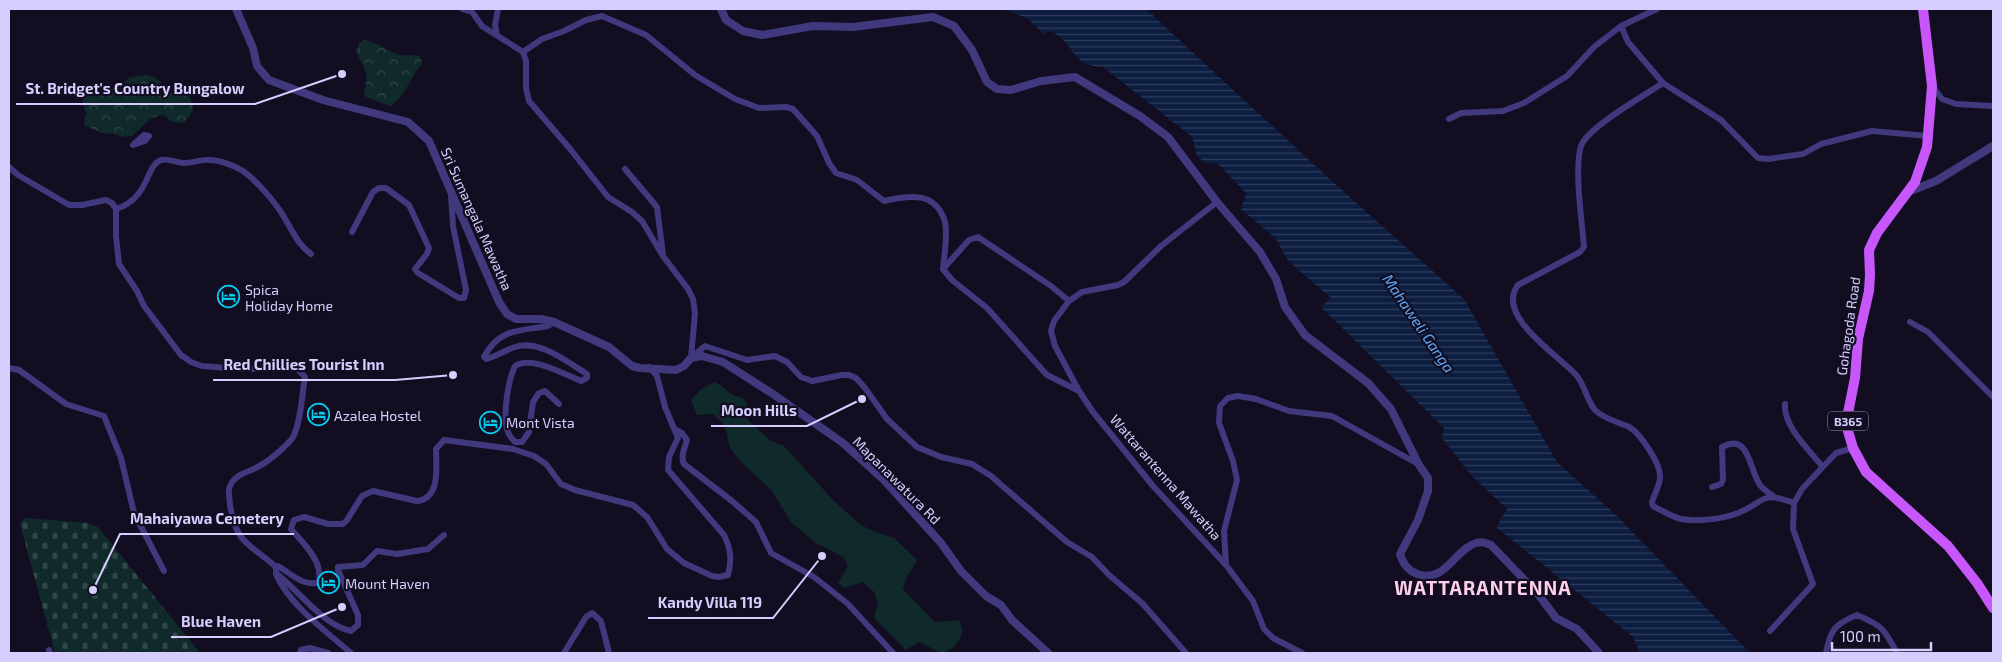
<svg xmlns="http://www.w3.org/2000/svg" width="2002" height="662" font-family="'Exo 2',sans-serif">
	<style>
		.green { fill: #10292a }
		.forest { fill: url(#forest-crowns) }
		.cemetery { fill: url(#cemetery-stones) }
		.water { fill: url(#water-rules) }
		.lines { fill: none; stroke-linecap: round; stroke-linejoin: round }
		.minor { stroke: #40397e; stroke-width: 6 }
		.tertiary { stroke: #40397e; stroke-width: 8 }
		.primary { stroke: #c757fb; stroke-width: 10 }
		.labels { text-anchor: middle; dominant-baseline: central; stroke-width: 4.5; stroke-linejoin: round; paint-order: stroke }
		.shield { fill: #120d20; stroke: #9b93bb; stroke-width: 1 }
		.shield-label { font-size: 12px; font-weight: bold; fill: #d6cdfe }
		.street-label { font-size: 14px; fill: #d6cdfe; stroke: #120d20 }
		.poi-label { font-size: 14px; fill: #d6cdfe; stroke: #120d20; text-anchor: start }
		.water-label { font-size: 15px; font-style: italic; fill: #5eaafb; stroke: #120d20 }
		.district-label { font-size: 19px; font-weight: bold; letter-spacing: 1px; fill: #fecfea; stroke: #120d20 }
		.leader { fill: none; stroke: #d6cdfe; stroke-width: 2 }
		.callout-dot { fill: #d6cdfe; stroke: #120d20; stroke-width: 2 }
		.callout-label { font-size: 15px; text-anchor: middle; font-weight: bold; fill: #d6cdfe; stroke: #120d20; stroke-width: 4.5; stroke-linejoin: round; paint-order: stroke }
	</style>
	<defs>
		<pattern id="forest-crowns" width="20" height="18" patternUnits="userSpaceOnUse" patternTransform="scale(1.25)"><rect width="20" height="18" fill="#10292a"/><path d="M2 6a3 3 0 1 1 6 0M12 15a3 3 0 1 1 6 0" fill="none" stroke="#32474a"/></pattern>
		<pattern id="cemetery-stones" width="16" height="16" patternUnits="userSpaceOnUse" patternTransform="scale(1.25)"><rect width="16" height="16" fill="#10292a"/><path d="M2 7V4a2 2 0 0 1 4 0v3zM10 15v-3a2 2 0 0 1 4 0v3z" fill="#32474a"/></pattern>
		<pattern id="water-rules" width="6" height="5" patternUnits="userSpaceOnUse" patternTransform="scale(1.25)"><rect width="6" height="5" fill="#0c1d40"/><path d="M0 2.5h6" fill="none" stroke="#2f3d5d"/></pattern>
	</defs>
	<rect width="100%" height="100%" fill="#120d20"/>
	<path class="green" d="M715,382C727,388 728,395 743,398L747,404L748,420L771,441L784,446L833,500L861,525L878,533L894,538L917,560C912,570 905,578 903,589L935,622L959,620L963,630C959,643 954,650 941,653L919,642L906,650L874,618L878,603L874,592L863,582L844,588L838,583L848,566L843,557L816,543L791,522L772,491L739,460L729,446L727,433L722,422L713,414L697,415L691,400L701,389Z"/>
	<path class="forest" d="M364,40C376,42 386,50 397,54C405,57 412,54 420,56L422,64C410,77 405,98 390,106L366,97L364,94C369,74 366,70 356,52L359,43Z
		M146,75L155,77L174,94L187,93C196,106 195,112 183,123L172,122L164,115H160L150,119L132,136L124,137L114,134L101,133L84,125L86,113L82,102L86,95L93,92L118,87L130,77Z"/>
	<path class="cemetery" d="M24,518L88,523L98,527L200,653H55L20,524Z"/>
	<path class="water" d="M1002,9H1146L1335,184L1464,299L1557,462L1617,516L1750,653H1640L1633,637L1496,527L1507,509L1471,475L1442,438L1444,428L1321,307L1331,298L1288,261L1276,239L1241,209L1246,193L1218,164L1205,163L1197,156L1192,137L1103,67C1070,66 1076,44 1051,31L1044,34L1027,18Z"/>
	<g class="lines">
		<path class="minor" d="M462,9L472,12L482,26L523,52L526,61V88L529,101L571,150L608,197L632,212L642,221L663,256L688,289L693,299L695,313L691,358
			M1621,26L1628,42L1663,83L1721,120L1758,158L1768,159L1803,154L1821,144L1872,131L1928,136
			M497,35L495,25L498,9
			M523,52L542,39L564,31L586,20L602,16L646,35L695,75L735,99L759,108L786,107L793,109L817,136L829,163L836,173L857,180L884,201C909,195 936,191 945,222C948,234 944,257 943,269L952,280L987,308L1047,375L1079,391
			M1663,83C1645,95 1587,128 1581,146C1574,168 1582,222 1584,247L1580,252L1518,285C1494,316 1561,357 1577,376C1585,386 1587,401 1595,410C1604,419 1618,422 1629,427C1640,433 1661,464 1660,477C1660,485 1654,495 1652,502L1653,506C1661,510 1672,517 1681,519C1697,522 1723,519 1738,513C1767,502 1758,490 1794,503
			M1932,86L1942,99L1956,104L1993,106
			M1449,119L1461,113L1503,111L1524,103L1567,76L1594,47L1621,26L1657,9
			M144,135L149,136L145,141L133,145Z
			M9,167L18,175L69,205H82L106,200L112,203L116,209V236L119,264L137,291L144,306L181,355L191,362L202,366L240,369H297L305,377C302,394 301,422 293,437C289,444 269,461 261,465C251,472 235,473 230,486C227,491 230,499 230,505C236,544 249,543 276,567
			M625,169L657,207L663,255
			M1217,202L1161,246L1124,282L1118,285L1082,292L1069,301L1054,321L1051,331L1055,346L1079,391L1093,412L1153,486L1226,565L1253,601L1264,629L1273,638L1302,653
			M116,209C150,198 145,166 161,160C168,158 176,163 184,163C193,163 202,159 210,160C220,160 235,166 243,171C256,180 276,203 284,217C292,230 298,245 311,254
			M352,232L373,192L379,188H386L409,205L429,248L427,254L415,269L418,273L459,298H464L466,290L453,226L451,195
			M943,269L969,240L978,237L1051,286L1069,301
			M554,322L548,326C520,331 499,328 484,357L486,359C496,357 505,350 515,347C540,339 567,362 587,374V378L581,381C564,374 531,355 515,366C508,380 503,414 507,429C508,434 511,438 515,442H522L529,432L533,402L539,393L545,391L559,404
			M1910,322L1928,332L1993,397
			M691,358L705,346L747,360L775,356L787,362L801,377L812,381L842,375H849L856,378L865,388L887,419L917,447L941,457L972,464L991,476L1067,542L1092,557L1109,575L1142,603L1186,653
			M9,368L19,370L66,404L104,416L121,458L134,513L164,571
			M1785,404C1783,426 1809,450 1822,466
			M675,429L682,433L687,440C685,447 680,457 684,464L732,501L756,522L771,553L814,577L848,604L893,653
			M1712,487L1721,484L1723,480L1722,447C1750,432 1749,470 1760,485C1763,489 1769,493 1773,496
			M1226,565L1224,531L1237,480L1233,461L1219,423L1220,406L1228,398L1238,396L1256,399L1289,411L1332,416L1418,464
			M276,573V567L278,566C290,573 305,588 319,582C323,561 304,544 291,529L294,520L304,517L328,524H343L347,520L362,496L373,491L417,501C441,498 436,467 436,449L444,440L513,449L534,456L546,464L561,484L575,490L633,505L647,517L667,549L684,563L712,576L719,577L728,575C732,560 731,549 724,535L668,470L669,457L678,438L665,407L657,376L649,367
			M276,573C298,590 324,626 351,631L358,625V615L338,570V567L363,565L377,551L397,554L428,549L444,535
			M276,574C289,605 327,632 351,653
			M1770,631L1813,584L1793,529L1794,503L1802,489L1836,453L1853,448
			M49,650L50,653
			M300,653L301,650L310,648L328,653
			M564,653L586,617L592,613L601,621L609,653
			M1826,653C1830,630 1835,624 1857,615C1883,626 1884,629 1897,653"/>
		<path class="tertiary" d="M236,9L253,48L257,66L269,80L323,100L408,122L429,141L499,302L507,314L516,319H541L554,322L609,347L632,366L640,368L676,370L684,366L691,358L702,356L723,362L773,394L843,443L884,480L941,543L961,571L986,596L1001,605L1012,620L1048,653
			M721,9L726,20L743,31L762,35L813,26L853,27L933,17L954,26L972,50L987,82L997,89L1011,90L1041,81L1075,77L1140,116L1168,137L1217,202L1260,252L1276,279L1285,307L1305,335L1368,383L1391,409L1419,465L1428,478V491L1418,520L1400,554C1403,563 1407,570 1417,574C1445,584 1454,550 1476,543C1482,541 1485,543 1491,545L1538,594L1556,618L1577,629L1599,653
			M1908,192L1936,181L1993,146"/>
		<path class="primary" d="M1923,9L1932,86L1927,147L1915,182L1877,233L1869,250L1870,275L1869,291L1858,339L1855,378L1848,413V431L1853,448L1866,472L1948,546L1977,583L1993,608"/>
	</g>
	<defs>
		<symbol id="hotel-ring" viewBox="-11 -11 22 22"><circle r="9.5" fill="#120d20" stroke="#06cdf2" stroke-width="1.5"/><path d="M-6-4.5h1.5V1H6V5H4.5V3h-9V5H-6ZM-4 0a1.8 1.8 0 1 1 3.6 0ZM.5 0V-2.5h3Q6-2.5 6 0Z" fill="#06cdf2"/></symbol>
	</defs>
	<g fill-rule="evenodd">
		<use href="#hotel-ring" x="216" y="284" width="25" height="25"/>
		<use href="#hotel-ring" x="306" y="402" width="25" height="25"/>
		<use href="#hotel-ring" x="478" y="410" width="25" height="25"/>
		<use href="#hotel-ring" x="316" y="570" width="25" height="25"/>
	</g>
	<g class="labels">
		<rect class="shield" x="1828" y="411.5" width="40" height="19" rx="4"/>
		<g class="shield-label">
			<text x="1848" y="421">B365</text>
		</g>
		<g class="street-label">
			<text transform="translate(477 219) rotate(66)">Sri Sumangala Mawatha</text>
			<text transform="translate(1848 326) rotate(-82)">Gohagoda Road</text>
			<text transform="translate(1166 477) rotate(49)">Wattarantenna Mawatha</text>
			<text transform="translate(897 480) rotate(45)">Mapanawatura Rd</text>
		</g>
		<g class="poi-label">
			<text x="245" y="289">Spica<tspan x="245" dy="16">Holiday Home</tspan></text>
			<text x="334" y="415">Azalea Hostel</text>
			<text x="506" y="422">Mont Vista</text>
			<text x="345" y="583">Mount Haven</text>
		</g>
		<g class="water-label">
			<text transform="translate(1419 323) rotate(56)">Mahaweli Ganga</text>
		</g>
		<g class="district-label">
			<text x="1483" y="587">WATTARANTENNA</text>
		</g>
	</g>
	<path class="leader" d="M342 74L255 104H16M453 375L395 380H213M862 399L807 426H711M93 590L120 534H294M822 556L773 618H648M342 607L271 637H171"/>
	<g class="callout-dot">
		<circle cx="342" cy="74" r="5"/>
		<circle cx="453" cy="375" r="5"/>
		<circle cx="862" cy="399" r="5"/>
		<circle cx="93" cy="590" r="5"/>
		<circle cx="822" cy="556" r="5"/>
		<circle cx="342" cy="607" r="5"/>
	</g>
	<g class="callout-label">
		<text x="135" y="94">St. Bridget's Country Bungalow</text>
		<text x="304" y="370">Red Chillies Tourist Inn</text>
		<text x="759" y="416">Moon Hills</text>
		<text x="207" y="524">Mahaiyawa Cemetery</text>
		<text x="710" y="608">Kandy Villa 119</text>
		<text x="221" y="627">Blue Haven</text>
	</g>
	<rect width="2002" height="662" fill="none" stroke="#d6cdfe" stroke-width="20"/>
	<path d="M1832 642v8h99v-8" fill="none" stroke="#d6cdfe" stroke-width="2.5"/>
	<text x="1840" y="642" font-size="15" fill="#d6cdfe" stroke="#120d20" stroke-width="4" paint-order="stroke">100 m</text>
</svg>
